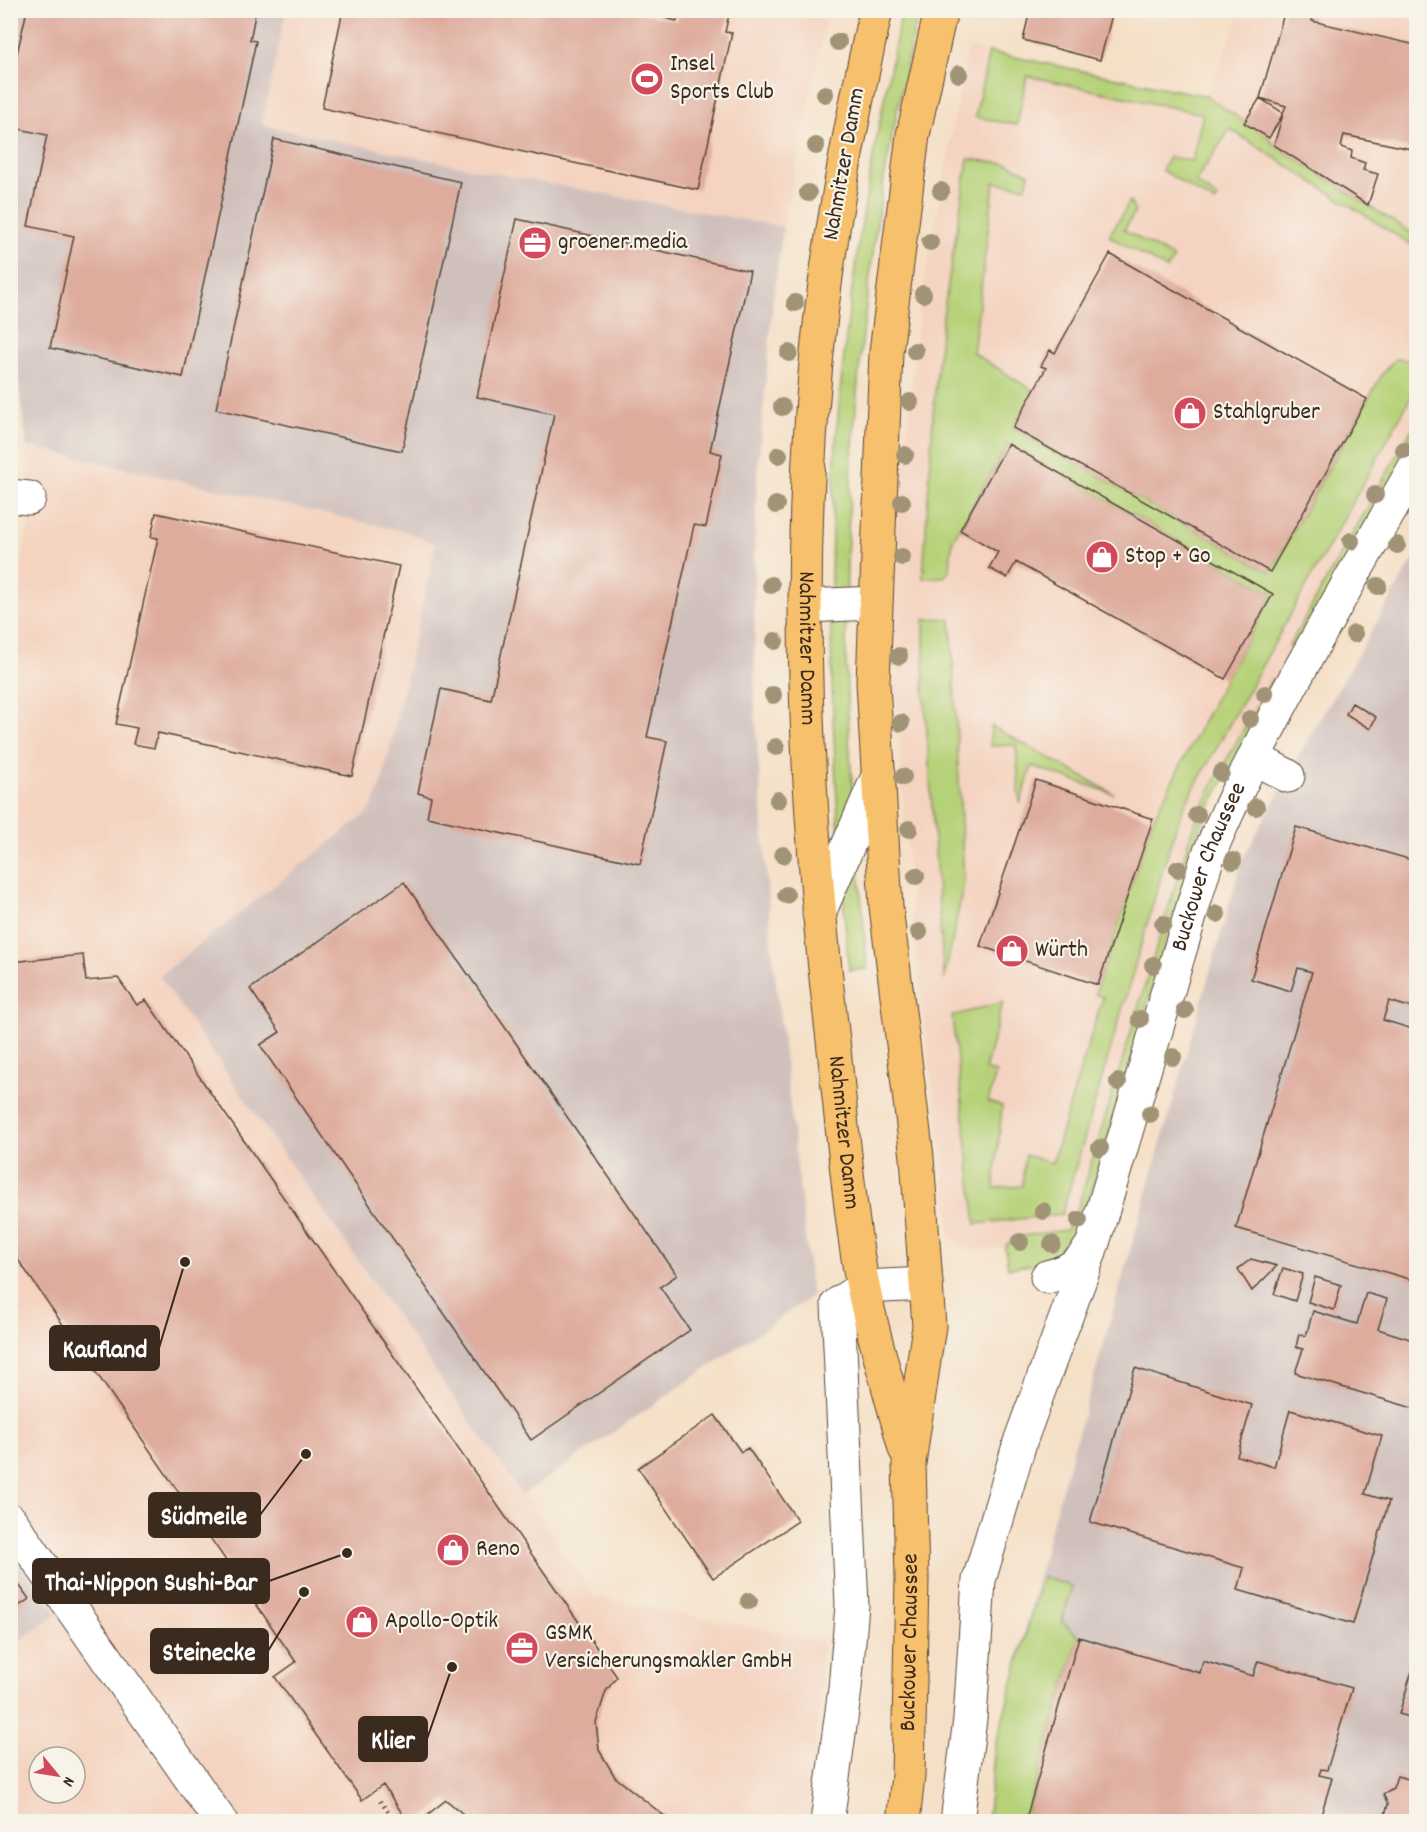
<svg xmlns="http://www.w3.org/2000/svg" width="1427" height="1832" font-family="Dekko,sans-serif">
	<style>
		.built { fill: #f4d3c0; fill-rule: evenodd }
		.industrial { fill: #d0c0bc }
		.green { fill: #b6d278; stroke: #787e4b; stroke-width: 1.5 }
		.building { fill: #deac9d }
		.lines { fill: none; stroke-linecap: round; stroke-linejoin: round }
		.minor-casing { stroke: #574537; stroke-width: 35 }
		.major-casing { stroke: #574537; stroke-width: 35 }
		.path { stroke: #574537; stroke-width: 4; stroke-dasharray: 1.5 4.5; stroke-linecap: butt }
		.minor { stroke: #fff; stroke-width: 33 }
		.major { stroke: #f7c06c; stroke-width: 33 }
		.tree { fill: #a09376 }
		.labels { text-anchor: middle; dominant-baseline: central; stroke-width: 4.5; stroke-linejoin: round; paint-order: stroke }
		.poi-label { font-size: 24px; fill: #3b2a1e; stroke: #f7f3e8; text-anchor: start }
		.street-label { font-size: 24px; fill: #3b2a1e; stroke: #f7f3e8 }
		.leader { fill: none; stroke: #3b2a1e; stroke-width: 2 }
		.callout-dot { fill: #3b2a1e; stroke: #f7f3e8; stroke-width: 2 }
		.callout { fill: #3b2a1e; stroke: #3b2a1e; stroke-width: 2 }
		.callout-label { font-size: 26px; text-anchor: middle; font-weight: bold; fill: #fff }
	</style>
	<rect width="100%" height="100%" fill="#f7f3e8"/>
	<filter id="ink" filterUnits="userSpaceOnUse"><feTurbulence type="fractalNoise" baseFrequency=".0167" numOctaves="2"/><feDisplacementMap in="SourceGraphic" scale="12" xChannelSelector="R" yChannelSelector="G"/><feConvolveMatrix kernelMatrix="1 2 1 2 8 2 1 2 1" color-interpolation-filters="sRGB"/></filter>
	<filter id="wash" filterUnits="userSpaceOnUse"><feTurbulence type="fractalNoise" baseFrequency=".008" numOctaves="4" result="noise"/><feDisplacementMap in="SourceGraphic" scale="24" xChannelSelector="R" yChannelSelector="G"/><feGaussianBlur stdDeviation="1.35" result="paint"/><feColorMatrix in="noise" values="0 0 0 0 0 0 0 0 0 0 0 0 0 0 0 0 0 1.4 0 .05"/><feComposite in="paint" operator="in"/></filter>
	<g filter="url(#wash)">
		<rect width="100%" height="100%" fill="#f5e0c7"/>
		<path class="built" d="M286,11H828L783,227L482,171L261,125Z
			M1241,11H1416V437L1202,822L1151,986L1082,1228L1008,1268L1005,1247L971,1250L959,1246L951,1234L912,918L895,686V555L919,311L951,138L968,48L1206,96Z
			M27,446L406,532L436,543L381,787L369,813L160,976L595,1597L824,1641L809,1821H11L10,1647L57,1614L10,1548V615L26,544L29,513ZM39,1757H75V1793H39Z"/>
		<path class="industrial" d="M10,11H286L262,125L482,171L783,227L773,300L757,479L754,562L755,711L771,939L812,1296L522,1495L159,976L369,812L381,787L436,544L406,532L27,446L10,320Z
			M1416,555V1821L986,1822L993,1759L1049,1534L1242,860L1302,750Z
			M10,1548L57,1614L11,1647H10Z"/>
		<path class="green" d="M902,11H918C906,71 892,131 882,191C860,329 848,467 846,606C844,727 858,848 867,969L849,970C834,789 824,609 837,428C848,287 873,148 902,11Z
			M989,52L1206,96L1269,138L1274,145L1416,236V248L1230,129L1195,182L1218,198L1215,203L1162,170L1169,157L1192,161L1203,114L1027,76L1017,125L975,117Z
			M968,159L1009,164L1029,174L1026,187L994,182L973,353L1034,391L1013,428L1270,572L1383,373L1395,359L1416,361V388L1183,808L1172,839L1062,1214L976,1224L952,1016L1003,1002L985,1070L996,1073L988,1102L1002,1106L994,1188L1022,1186L1025,1155L1052,1163L1103,997L1095,994L1098,985L1153,819L1225,679L1273,594L1008,444L952,542L950,570L944,577L923,578L934,403L942,322Z
			M1130,201L1135,212L1124,230L1174,258L1167,269L1109,236Z
			M1416,422V437L1298,648L1289,646Z
			M940,618L951,620L964,883L944,980L924,691V620Z
			M1272,679L1277,684L1209,808L1197,836L1078,1237C1059,1264 1038,1264 1008,1268L1005,1247L1014,1237L1066,1230L1078,1207L1192,830L1212,786Z
			M991,726L1114,794L1032,766L1020,804L1016,745L990,746Z
			M1042,1576L1072,1587L1062,1621L1079,1637L1025,1821L987,1822L995,1747Z"/>
		<g id="blocks">
			<path class="building" d="M27,10H256L250,40L256,41L183,377L50,348L74,236L28,226L47,135L10,127V84Z
				M343,10H631L677,21L679,10H730L725,32L732,33L698,190L322,108Z
				M1030,10H1119L1117,16L1112,15L1100,60L1023,40Z
				M1285,10H1315L1312,21L1416,45V150L1344,135L1341,147L1352,151L1351,158L1365,163L1363,170L1378,174L1368,205L1274,145L1283,114L1269,138L1244,123L1260,98L1283,113L1286,106L1260,98Z
				M274,139L461,182L402,451L216,409Z
				M517,219L750,271L710,451L722,454L706,527L694,525L647,737L667,741L640,864L427,817L431,797L418,793L441,689L491,700L554,414L477,397Z
				M1110,254L1367,399L1270,572L1013,428L1046,368L1041,366L1050,350L1055,353Z
				M1008,444L1273,594L1225,679L1016,562L1007,578L989,568L998,552L960,530Z
				M156,513L399,566L352,776L158,733L154,748L133,744L137,728L116,724L158,538L151,537Z
				M1352,703L1376,717L1370,729L1346,714Z
				M1036,780L1153,819L1098,985L980,946Z
				M1296,827L1416,861V905L1409,932L1416,934V1009L1389,1001L1383,1020L1416,1030V1281L1236,1228L1312,972L1298,968L1291,991L1251,979Z
				M404,882L677,1275L660,1287L690,1330L531,1440L260,1045L280,1032L250,989Z
				M83,955L86,981L118,978L137,1005L146,1000L617,1677L606,1691L596,1722L599,1750L615,1777L672,1822H473L446,1800L418,1822H408L383,1785L362,1800L275,1677L296,1662L10,1248V962Z
				M1251,1259L1277,1266L1252,1291L1238,1269Z
				M1283,1268L1303,1274L1295,1301L1274,1294Z
				M1315,1277L1341,1285L1334,1310L1308,1302Z
				M1366,1293L1387,1299L1378,1329L1416,1341V1409L1295,1373L1303,1349L1296,1347L1299,1334L1306,1336L1313,1311L1357,1324Z
				M1135,1368L1252,1405L1237,1456L1274,1467L1290,1410L1382,1436L1365,1494L1389,1501L1353,1624L1238,1590L1244,1568L1090,1522Z
				M715,1415L741,1452L748,1448L798,1521L713,1578L638,1468Z
				M10,1572L29,1599L10,1612Z
				M1079,1637L1200,1673L1203,1661L1253,1676L1258,1661L1352,1688L1327,1770L1321,1769L1319,1775L1332,1778L1319,1822H1025Z
				M1416,1658V1719L1399,1714Z
				M1397,1776L1416,1781V1822H1383L1388,1804L1383,1794L1393,1788Z"/>
		</g>
	</g>
	<g filter="url(#ink)">
		<use href="#blocks" fill-opacity="0" stroke="#574537" stroke-width="1.5"/>
		<g class="lines">
			<defs>
				<g id="minor">
					<path d="M10,496L29,498"/>
					<path d="M805,606L875,603"/>
					<path d="M1254,758L1288,776"/>
					<path d="M819,913L879,774"/>
					<path id="s1" d="M1047,1277C1070,1271 1082,1263 1093,1243L1207,859C1265,721 1343,594 1416,465"/>
					<path d="M10,1520L221,1822"/>
					<path d="M827,1822L845,1689L852,1605L838,1304L863,1287L926,1284"/>
					<path d="M957,1822L970,1719L979,1580L1021,1439L1090,1252"/>
				</g>
				<g id="major">
					<path id="s2" d="M876,10C850,127 827,244 816,363C795,589 806,815 833,1040C841,1113 847,1186 858,1258C868,1322 889,1386 905,1449"/>
					<path id="s3" d="M903,1822L908,1776L912,1578L909,1463L929,1326L917,1157L886,907L873,683L886,352L913,135L941,10"/>
				</g>
			</defs>
			<use href="#minor" class="minor-casing"/>
			<use href="#major" class="major-casing"/>
			<path class="path" d="M380,1801L396,1822"/>
			<use href="#minor" class="minor"/>
			<use href="#major" class="major"/>
		</g>
		<g class="tree">
			<circle cx="838" cy="42" r="9"/>
			<circle cx="959" cy="74" r="9"/>
			<circle cx="825" cy="94" r="9"/>
			<circle cx="816" cy="146" r="9"/>
			<circle cx="941" cy="191" r="9"/>
			<circle cx="808" cy="193" r="9"/>
			<circle cx="930" cy="242" r="9"/>
			<circle cx="923" cy="294" r="9"/>
			<circle cx="795" cy="303" r="9"/>
			<circle cx="915" cy="351" r="9"/>
			<circle cx="789" cy="353" r="9"/>
			<circle cx="910" cy="402" r="9"/>
			<circle cx="782" cy="407" r="9"/>
			<circle cx="1404" cy="450" r="9"/>
			<circle cx="779" cy="455" r="9"/>
			<circle cx="905" cy="455" r="9"/>
			<circle cx="1375" cy="495" r="9"/>
			<circle cx="902" cy="502" r="9"/>
			<circle cx="776" cy="505" r="9"/>
			<circle cx="1351" cy="541" r="9"/>
			<circle cx="1397" cy="545" r="9"/>
			<circle cx="902" cy="557" r="9"/>
			<circle cx="771" cy="585" r="9"/>
			<circle cx="1378" cy="586" r="9"/>
			<circle cx="1354" cy="634" r="9"/>
			<circle cx="775" cy="641" r="9"/>
			<circle cx="899" cy="656" r="9"/>
			<circle cx="1265" cy="694" r="9"/>
			<circle cx="773" cy="695" r="9"/>
			<circle cx="1250" cy="719" r="9"/>
			<circle cx="901" cy="723" r="9"/>
			<circle cx="776" cy="747" r="9"/>
			<circle cx="1221" cy="773" r="9"/>
			<circle cx="903" cy="777" r="9"/>
			<circle cx="778" cy="800" r="9"/>
			<circle cx="1256" cy="807" r="9"/>
			<circle cx="1197" cy="815" r="9"/>
			<circle cx="909" cy="829" r="9"/>
			<circle cx="783" cy="855" r="9"/>
			<circle cx="1233" cy="861" r="9"/>
			<circle cx="1178" cy="869" r="9"/>
			<circle cx="916" cy="876" r="9"/>
			<circle cx="786" cy="895" r="9"/>
			<circle cx="1217" cy="914" r="9"/>
			<circle cx="1163" cy="924" r="9"/>
			<circle cx="919" cy="932" r="9"/>
			<circle cx="1153" cy="965" r="9"/>
			<circle cx="1185" cy="1010" r="9"/>
			<circle cx="1140" cy="1019" r="9"/>
			<circle cx="1173" cy="1057" r="9"/>
			<circle cx="1118" cy="1082" r="9"/>
			<circle cx="1150" cy="1114" r="9"/>
			<circle cx="1100" cy="1148" r="9"/>
			<circle cx="1043" cy="1211" r="9"/>
			<circle cx="1079" cy="1220" r="9"/>
			<circle cx="1020" cy="1242" r="9"/>
			<circle cx="1052" cy="1244" r="9"/>
			<circle cx="749" cy="1601" r="9"/>
		</g>
	</g>
	<defs>
		<symbol id="stadium-disc" viewBox="-11 -11 22 22"><circle r="9.5" fill="#d1495b" stroke="#f7f3e8"/><path d="M0-5a6.5 5 0 1 0 0 10a6.5 5 0 1 0 0-10ZM-3.5-1.8h7v3.6h-7Z" fill="#fff"/></symbol>
		<symbol id="office-disc" viewBox="-11 -11 22 22"><circle r="9.5" fill="#d1495b" stroke="#f7f3e8"/><path d="M-6-3h4V-5.5h4V-3h4V5H-6ZM-1-4.5V-3h2v-1.5ZM-6 0V1H6V0Z" fill="#fff"/></symbol>
		<symbol id="shop-disc" viewBox="-11 -11 22 22"><circle r="9.5" fill="#d1495b" stroke="#f7f3e8"/><path d="M-5-2.5h2.3a2.7 3.5 0 0 1 5.4 0H5L5.5 6h-11ZM-1.5-2.5h3a1.5 2.3 0 0 0-3 0Z" fill="#fff"/></symbol>
	</defs>
	<g fill-rule="evenodd">
		<use href="#stadium-disc" x="628" y="60" width="38" height="38"/>
		<use href="#office-disc" x="516" y="224" width="38" height="38"/>
		<use href="#shop-disc" x="1171" y="394" width="38" height="38"/>
		<use href="#shop-disc" x="1083" y="538" width="38" height="38"/>
		<use href="#shop-disc" x="993" y="932" width="38" height="38"/>
		<use href="#shop-disc" x="434" y="1531" width="38" height="38"/>
		<use href="#shop-disc" x="343" y="1603" width="38" height="38"/>
		<use href="#office-disc" x="503" y="1629" width="38" height="38"/>
	</g>
	<g class="labels">
		<g class="poi-label">
			<text x="670" y="65">Insel<tspan x="670" dy="28">Sports Club</tspan></text>
			<text x="558" y="243">groener.media</text>
			<text x="1213" y="413">Stahlgruber</text>
			<text x="1125" y="557">Stop + Go</text>
			<text x="1035" y="951">Würth</text>
			<text x="476" y="1550">Reno</text>
			<text x="385" y="1622">Apollo-Optik</text>
			<text x="545" y="1634">GSMK<tspan x="545" dy="28">Versicherungsmakler GmbH</tspan></text>
		</g>
		<g class="street-label">
			<text transform="translate(845 164) rotate(-80)">Nahmitzer Damm</text>
			<text stroke="none"><textPath href="#s2" startOffset="644">Nahmitzer Damm</textPath></text>
			<text stroke="none"><textPath href="#s1" startOffset="453">Buckower Chaussee</textPath></text>
			<text stroke="none"><textPath href="#s2" startOffset="1130">Nahmitzer Damm</textPath></text>
			<text stroke="none"><textPath href="#s3" startOffset="180">Buckower Chaussee</textPath></text>
		</g>
	</g>
	<path class="leader" d="M185 1262L159 1348M306 1454L260 1515M347 1553L269 1581M304 1592L268 1651M452 1667L427 1739"/>
	<g class="callout-dot">
		<circle cx="185" cy="1262" r="6"/>
		<circle cx="306" cy="1454" r="6"/>
		<circle cx="347" cy="1553" r="6"/>
		<circle cx="304" cy="1592" r="6"/>
		<circle cx="452" cy="1667" r="6"/>
	</g>
	<g class="callout">
		<rect x="50" y="1326" width="109" height="44" rx="6"/>
		<rect x="149" y="1493" width="111" height="44" rx="6"/>
		<rect x="33" y="1559" width="236" height="44" rx="6"/>
		<rect x="151" y="1629" width="117" height="44" rx="6"/>
		<rect x="359" y="1717" width="68" height="44" rx="6"/>
	</g>
	<g class="callout-label">
		<text x="105" y="1357">Kaufland</text>
		<text x="204" y="1524">Südmeile</text>
		<text x="151" y="1590">Thai-Nippon Sushi-Bar</text>
		<text x="209" y="1660">Steinecke</text>
		<text x="393" y="1748">Klier</text>
	</g>
	<rect width="1427" height="1832" fill="none" stroke="#f7f3e8" stroke-width="36"/>
	<g transform="translate(57 1775) rotate(120)"><circle r="28" fill="#f7f3e8" stroke="#aca397" stroke-width="1.5"/>
	<path d="M0-4.5L10 22L0 15L-10 22Z" fill="#d1495b"/>
	<text y="-9" font-size="16" font-weight="bold" text-anchor="middle" fill="#3b2a1e">N</text>
	</g>
</svg>
